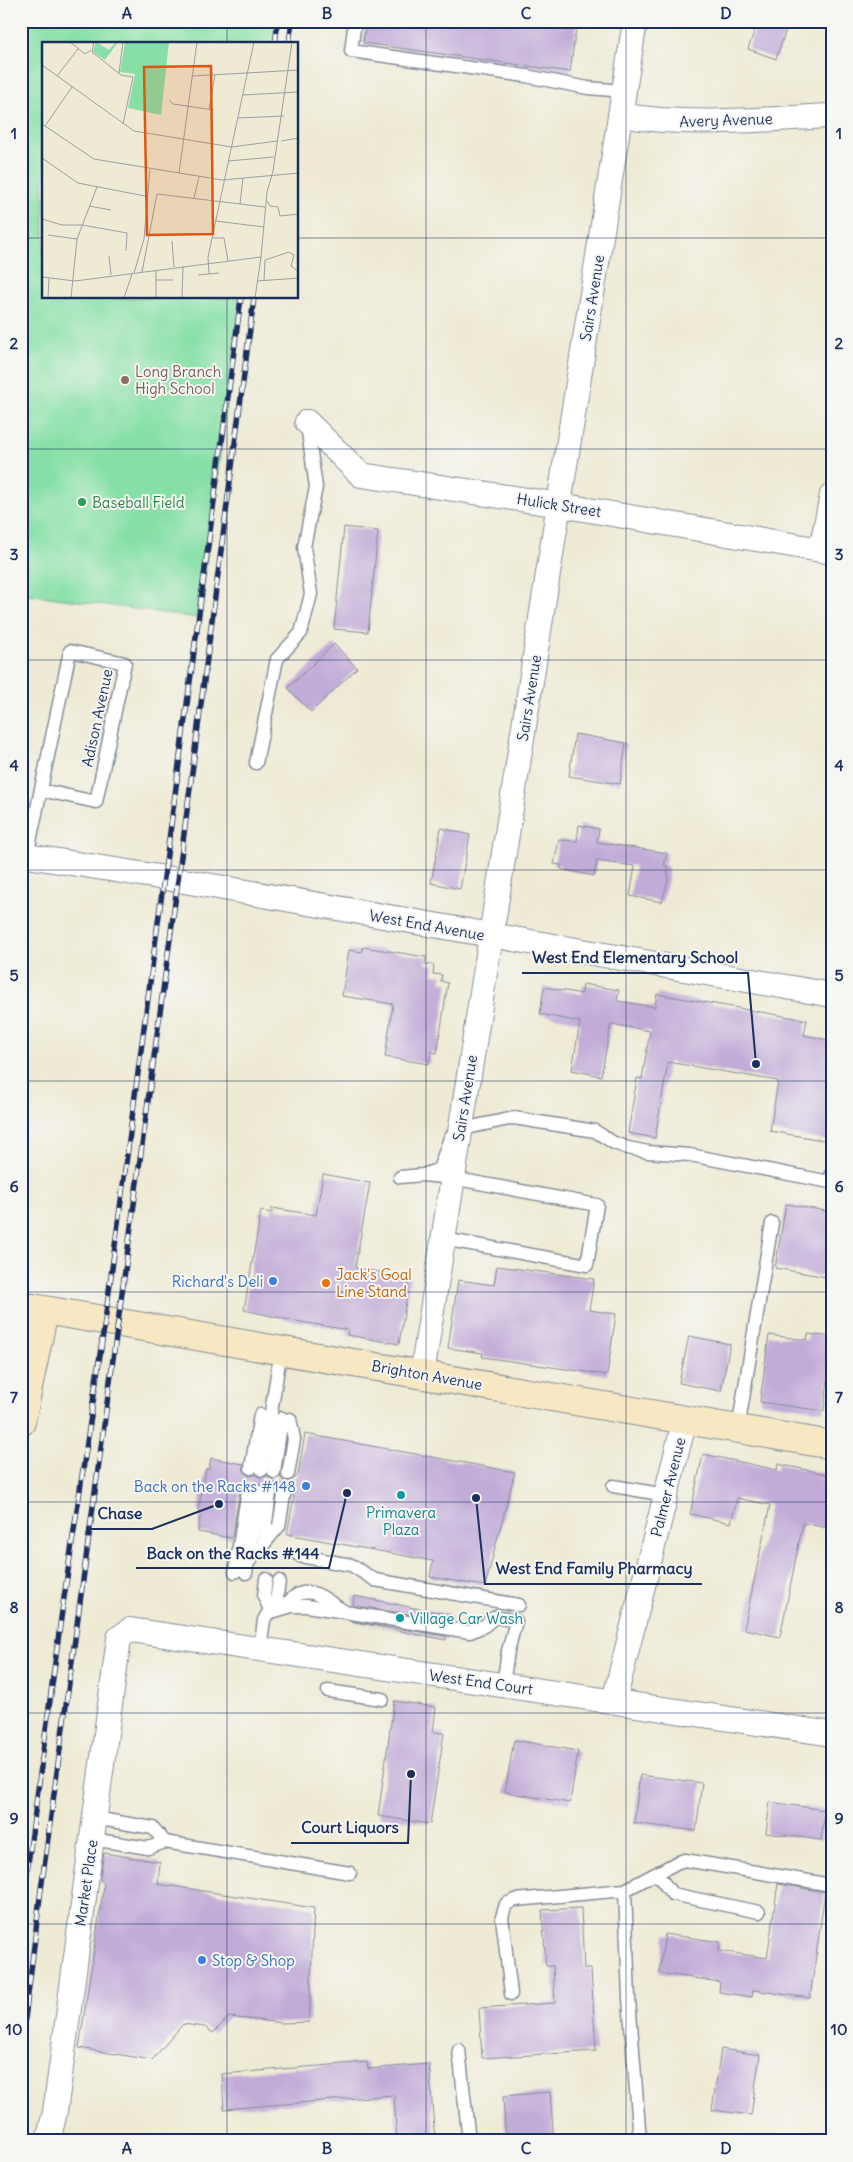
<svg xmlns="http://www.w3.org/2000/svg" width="853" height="2162" font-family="Delius,sans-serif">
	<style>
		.green { fill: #86e0a6; stroke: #508882 }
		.building { fill: #c1abd8 }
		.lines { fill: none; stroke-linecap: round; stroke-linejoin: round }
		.lane-casing { stroke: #848c99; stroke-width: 15 }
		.street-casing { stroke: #848c99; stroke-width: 26 }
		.secondary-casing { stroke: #848c99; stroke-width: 30 }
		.lane { stroke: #fff; stroke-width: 12 }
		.street { stroke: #fff; stroke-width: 24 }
		.secondary { stroke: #f7e8c3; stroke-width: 28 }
		.rail-casing { stroke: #1b2f5e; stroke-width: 5.5 }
		.rail { stroke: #f6f6f2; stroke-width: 4; stroke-dasharray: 11; stroke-linecap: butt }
		.grid { fill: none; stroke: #1b2f5e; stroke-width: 1; stroke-opacity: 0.55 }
		.education-dot { fill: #8d6e63; stroke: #f6f6f2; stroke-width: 2 }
		.leisure-dot { fill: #2e9e5b; stroke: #f6f6f2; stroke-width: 2 }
		.shop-dot { fill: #3f7fe0; stroke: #f6f6f2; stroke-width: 2 }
		.food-dot { fill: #e8710a; stroke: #f6f6f2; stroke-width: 2 }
		.culture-dot { fill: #0f9aa8; stroke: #f6f6f2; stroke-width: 2 }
		.labels { text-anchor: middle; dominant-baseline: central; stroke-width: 4; stroke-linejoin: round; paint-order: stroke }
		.street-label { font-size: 15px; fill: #1b2f5e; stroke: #f6f6f2 }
		.education-label { font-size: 15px; fill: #785e54; stroke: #f6f6f2; text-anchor: start }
		.leisure-label { font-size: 15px; fill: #27864d; stroke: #f6f6f2; text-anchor: start }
		.food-label { font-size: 15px; fill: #c56008; stroke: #f6f6f2; text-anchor: start }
		.shop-label { font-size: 15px; fill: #366cbe; stroke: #f6f6f2; text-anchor: end }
		.culture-label { font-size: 15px; fill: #0d838f; stroke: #f6f6f2 }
		.inset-road { fill: none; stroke: #9a9fa5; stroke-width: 1 }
		.view { fill: #de5710; fill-opacity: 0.15; stroke: #de5710; stroke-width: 2.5 }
		.inset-edge { fill: none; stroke: #1b2f5e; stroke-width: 2.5 }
		.leader { fill: none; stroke: #1b2f5e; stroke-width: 2 }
		.callout-dot { fill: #1b2f5e; stroke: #f6f6f2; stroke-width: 2 }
		.callout-label { font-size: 16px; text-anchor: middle; font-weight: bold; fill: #1b2f5e; stroke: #f6f6f2; stroke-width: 4; stroke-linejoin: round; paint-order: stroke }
		.neatline { fill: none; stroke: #1b2f5e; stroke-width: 2 }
		.grid-label { font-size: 16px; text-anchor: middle; font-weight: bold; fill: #1b2f5e }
	</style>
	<rect width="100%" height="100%" fill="#f6f6f2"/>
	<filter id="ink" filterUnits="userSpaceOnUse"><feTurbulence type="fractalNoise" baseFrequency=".02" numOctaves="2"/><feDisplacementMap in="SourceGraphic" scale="10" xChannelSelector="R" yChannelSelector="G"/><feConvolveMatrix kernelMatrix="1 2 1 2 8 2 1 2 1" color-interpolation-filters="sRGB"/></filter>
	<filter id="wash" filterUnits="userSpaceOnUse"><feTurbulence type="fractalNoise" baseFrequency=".0096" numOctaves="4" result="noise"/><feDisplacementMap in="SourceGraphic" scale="20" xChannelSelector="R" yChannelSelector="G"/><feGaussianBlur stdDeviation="1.12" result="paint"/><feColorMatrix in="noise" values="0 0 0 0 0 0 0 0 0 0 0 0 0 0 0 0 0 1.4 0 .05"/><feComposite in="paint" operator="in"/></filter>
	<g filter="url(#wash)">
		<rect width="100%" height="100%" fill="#eeead4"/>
		<path class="green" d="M21,21H278L275,44H44V298H241L198,618L21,593Z"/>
		<g id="blocks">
			<path class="building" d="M366,21H577L570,72L363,43Z
				M758,21H789L776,59L748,49Z
				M344,527L378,531L368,632L334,629Z
				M334,644L357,668L311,712L288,688Z
				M575,734L626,743L620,784L569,776Z
				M579,825L599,829L597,842L667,853L664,865L668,867V880L662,902L630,896L635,866L597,861L594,876L561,869V865L554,864L559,840L577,841Z
				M441,828L470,835L460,889L431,883Z
				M363,947L426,957L425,964L434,965L433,974L442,975L441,981L448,983L437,1053L431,1052L429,1064L385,1057L393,1004L342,996L349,950L362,952Z
				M583,984L619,990L617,1001L655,1007L657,994L807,1020L804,1035L832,1041V1120L828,1141L770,1131L778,1081L668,1062L655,1138L628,1133L637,1078L642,1079L650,1031L611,1024L601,1076L572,1070L580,1022L540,1014L544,987L582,994Z
				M323,1174L370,1183L355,1268L410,1277L399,1344L347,1335L348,1330L290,1320L244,1310L261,1211L272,1213V1208L316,1215Z
				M786,1204L832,1212V1278L775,1268Z
				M497,1266L594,1279L589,1310L616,1314L607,1375L482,1357L483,1353L448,1348L458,1280L494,1285Z
				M808,1334L832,1337V1381H828L824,1411L760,1402L769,1335L807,1340Z
				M689,1336L730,1344L721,1391L679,1383Z
				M305,1434L515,1472L485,1586L430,1577L433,1561L287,1534L294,1497L289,1489L282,1488L278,1491L272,1485L265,1487L260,1484L254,1485L249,1482L241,1485L232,1538L198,1532L201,1511L198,1510L206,1469H209L211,1458L243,1464L244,1471L249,1476L256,1475L261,1478L267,1476L273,1480L280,1477L283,1481L290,1482L298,1475Z
				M703,1454L777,1470L778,1464L832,1475V1529L803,1523L780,1637L744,1629L770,1505L737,1498L731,1523L690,1514Z
				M354,1596L451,1615L450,1621L353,1605Z
				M350,1621L446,1636V1640Z
				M394,1701L436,1707L433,1732L444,1733L430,1824L378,1816Z
				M514,1740L578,1751L570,1803L505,1792Z
				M640,1775L702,1783L696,1831L634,1823Z
				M770,1802L825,1810L821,1840L766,1833Z
				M104,1853L160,1862L158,1884L314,1908L309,2022L283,2023L229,2017L213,2033L205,2027L183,2024L152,2060L79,2048L104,1885L100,1878Z
				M778,1884L825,1892L810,1998L753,1990L752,1997L719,1992L720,1982L659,1973L665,1934L720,1942L719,1951L767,1958Z
				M581,1908L584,1969H591L596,2051L482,2058L479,2008L555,2003L553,1966H546L542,1910Z
				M721,2049L760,2055L751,2115L712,2110Z
				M367,2062L368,2069L429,2064L435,2141H397L394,2095L224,2109L222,2074Z
				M550,2092L554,2141H506L503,2096Z"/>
		</g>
	</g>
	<g filter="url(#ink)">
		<use href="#blocks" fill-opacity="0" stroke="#848c99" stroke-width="1"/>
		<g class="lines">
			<defs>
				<path id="lane" d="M355,21L351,51L526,76L588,88L624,91
					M256,763L277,659L301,633L311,594L304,547L316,487L307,425
					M27,856L70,651L125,663L96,802L41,790
					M423,1175L439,1169L450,1138L457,1130L514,1118L595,1131L614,1143L628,1148L648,1152L690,1155L830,1182L832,1173
					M400,1177L423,1175L452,1178L597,1205L587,1265L443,1239
					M738,1429L772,1223
					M251,1468L260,1415
					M262,1470L281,1349
					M274,1472L282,1418
					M288,1474L294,1439L290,1419
					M613,1486L666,1495
					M263,1545L270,1493
					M300,1556L351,1565L375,1580L519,1605
					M248,1563L279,1526L284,1496
					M235,1572L248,1490
					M246,1573L259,1492
					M266,1579L264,1596L271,1612
					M279,1581L277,1595L279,1608C287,1605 292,1597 299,1594C317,1587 331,1605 344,1611
					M260,1649L264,1620L268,1613L292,1606H307L470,1632L484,1626L495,1617L516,1621L508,1651L503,1685
					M328,1691L382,1699
					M94,1818L153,1828L165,1842
					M92,1839L148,1848L165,1842L350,1873
					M657,1874L672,1894L759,1912
					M625,1890L629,1999L640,2141
					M511,1994L502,1917L506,1904L515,1900L625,1890L678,1862L685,1860L832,1885
					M459,2050L469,2141"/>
				<path id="street" d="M620,115C691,127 761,119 832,116
					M307,422L361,475L560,505L832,552
					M821,550L832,495
					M21,855L178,880L832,995
					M422,1374L635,21
					M614,1701L685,1419
					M48,2141L55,2112L119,1638L130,1630L832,1734"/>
				<path id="secondary" d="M21,1306L832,1445
					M21,1422L44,1311"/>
			</defs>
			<use href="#lane" class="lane-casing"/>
			<use href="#street" class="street-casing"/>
			<use href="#secondary" class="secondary-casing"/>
			<use href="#lane" class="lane"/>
			<use href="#street" class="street"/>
			<use href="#secondary" class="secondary"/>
			<defs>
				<path id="rail" d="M275,44L278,21
					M289,44L292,21
					M21,1916L61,1618L105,1321L241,298
					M21,2051L40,1897L178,880L254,298"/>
			</defs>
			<use href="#rail" class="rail-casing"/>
			<use href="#rail" class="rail"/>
		</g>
	</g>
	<path class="grid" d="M227,21V44M426,21V2141M626,21V2141M21,238H44M298,238H832M227,298V2141M21,449H832M21,660H832M21,870H832M21,1081H832M21,1292H832M21,1502H832M21,1713H832M21,1924H832"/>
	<circle class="education-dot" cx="125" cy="380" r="5"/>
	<circle class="leisure-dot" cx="82" cy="502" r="5"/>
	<g class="shop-dot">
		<circle cx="273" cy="1281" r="5"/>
		<circle cx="306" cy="1486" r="5"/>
		<circle cx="202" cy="1960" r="5"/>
	</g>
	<circle class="food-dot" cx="326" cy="1283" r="5"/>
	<g class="culture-dot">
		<circle cx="401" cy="1495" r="5"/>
		<circle cx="400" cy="1618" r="5"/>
	</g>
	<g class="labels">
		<g class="street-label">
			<text transform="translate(726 120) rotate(-2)">Avery Avenue</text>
			<text transform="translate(592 298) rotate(-81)">Sairs Avenue</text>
			<text transform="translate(559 505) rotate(9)">Hulick Street</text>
			<text transform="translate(529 698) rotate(-81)">Sairs Avenue</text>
			<text transform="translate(97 718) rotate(-78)">Adison Avenue</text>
			<text transform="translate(427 925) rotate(10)">West End Avenue</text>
			<text transform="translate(465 1098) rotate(-81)">Sairs Avenue</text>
			<text transform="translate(427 1375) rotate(10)">Brighton Avenue</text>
			<text transform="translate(668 1487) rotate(-76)">Palmer Avenue</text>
			<text transform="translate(481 1682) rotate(8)">West End Court</text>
			<text transform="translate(86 1883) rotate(-82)">Market Place</text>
		</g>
		<g class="education-label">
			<text x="135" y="371">Long Branch<tspan x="135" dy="17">High School</tspan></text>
		</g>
		<g class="leisure-label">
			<text x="92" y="502">Baseball Field</text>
		</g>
		<g class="food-label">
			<text x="336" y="1274">Jack's Goal<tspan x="336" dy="17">Line Stand</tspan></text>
		</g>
		<g class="shop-label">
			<text x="263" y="1281">Richard's Deli</text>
			<text x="296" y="1486">Back on the Racks #148</text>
			<text x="212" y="1960" text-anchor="start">Stop &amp; Shop</text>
		</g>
		<g class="culture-label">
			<text x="401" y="1512">Primavera<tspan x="401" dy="17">Plaza</tspan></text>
			<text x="410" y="1618" text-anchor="start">Village Car Wash</text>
		</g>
	</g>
	<g transform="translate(42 42)">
		<rect width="256" height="256" fill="#eeead4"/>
		<path d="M54,0L67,8L74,0H76L63,18L51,10ZM83,0H127L119,73L86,66L93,32L78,30Z" fill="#86e0a6"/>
		<path class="inset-road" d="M28,0L43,12L49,8M52,0L50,10L79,33L91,35L81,82M0,23L92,89L190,105L235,99M77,31L81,0M15,34L36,7M151,34L257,28M201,53L257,50M127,58L131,62L172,68M167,67L173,33M196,76L242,74M0,82L52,117L180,138L257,131M3,84L30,45M239,99L257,96M0,116L36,141L103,154M186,119L232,115M137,131L155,0M152,156L157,135M225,159L228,164L236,165L238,174L257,172M198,162L201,136M47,164L69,168M0,177L20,183H40L85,191L84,209M173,179L222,185M6,193L35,197M170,196H182L186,219M130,199L132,225M67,214L69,233M100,230L115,152L223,165M92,231L102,197L108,127M167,232L166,215L212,0M156,233L177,231M0,235L33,239L219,215L225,150L231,129L250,0M114,238H131M215,239L257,236M222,239L223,218L247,210L252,213L249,224L257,230M6,256L7,236M29,256L35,197L55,145M82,256L90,232M114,256V228M140,256L141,224M196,256L213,255M213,256L219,215"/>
		<path class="view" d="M169,24L171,192L105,193L102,25Z"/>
		<rect width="256" height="256" class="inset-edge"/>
	</g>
	<path class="leader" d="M756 1064L748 973H522M219 1504L152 1529H87M347 1493L329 1568H136M476 1498L485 1584H702M411 1774L408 1843H291"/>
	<g class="callout-dot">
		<circle cx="756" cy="1064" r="5"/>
		<circle cx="219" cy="1504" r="5"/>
		<circle cx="347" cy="1493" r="5"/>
		<circle cx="476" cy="1498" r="5"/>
		<circle cx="411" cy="1774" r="5"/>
	</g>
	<g class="callout-label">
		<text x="635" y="963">West End Elementary School</text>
		<text x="120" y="1519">Chase</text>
		<text x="233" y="1559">Back on the Racks #144</text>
		<text x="594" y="1574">West End Family Pharmacy</text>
		<text x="350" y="1833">Court Liquors</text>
	</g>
	<rect width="853" height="2162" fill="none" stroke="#f6f6f2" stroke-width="55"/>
	<rect x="28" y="28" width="798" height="2106" class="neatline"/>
	<g class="grid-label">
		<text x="127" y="19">A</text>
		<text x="327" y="19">B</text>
		<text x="526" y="19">C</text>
		<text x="726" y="19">D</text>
		<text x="14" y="139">1</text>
		<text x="839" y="139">1</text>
		<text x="14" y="349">2</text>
		<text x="839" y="349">2</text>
		<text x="14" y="560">3</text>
		<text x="839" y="560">3</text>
		<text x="14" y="771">4</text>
		<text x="839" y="771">4</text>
		<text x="14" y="981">5</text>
		<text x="839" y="981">5</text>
		<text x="14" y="1192">6</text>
		<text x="839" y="1192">6</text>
		<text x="14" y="1403">7</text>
		<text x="839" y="1403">7</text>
		<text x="14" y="1613">8</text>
		<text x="839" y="1613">8</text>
		<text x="14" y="1824">9</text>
		<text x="839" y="1824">9</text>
		<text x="14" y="2035">10</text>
		<text x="839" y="2035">10</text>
		<text x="127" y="2154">A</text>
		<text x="327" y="2154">B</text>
		<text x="526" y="2154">C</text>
		<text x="726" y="2154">D</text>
	</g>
</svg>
